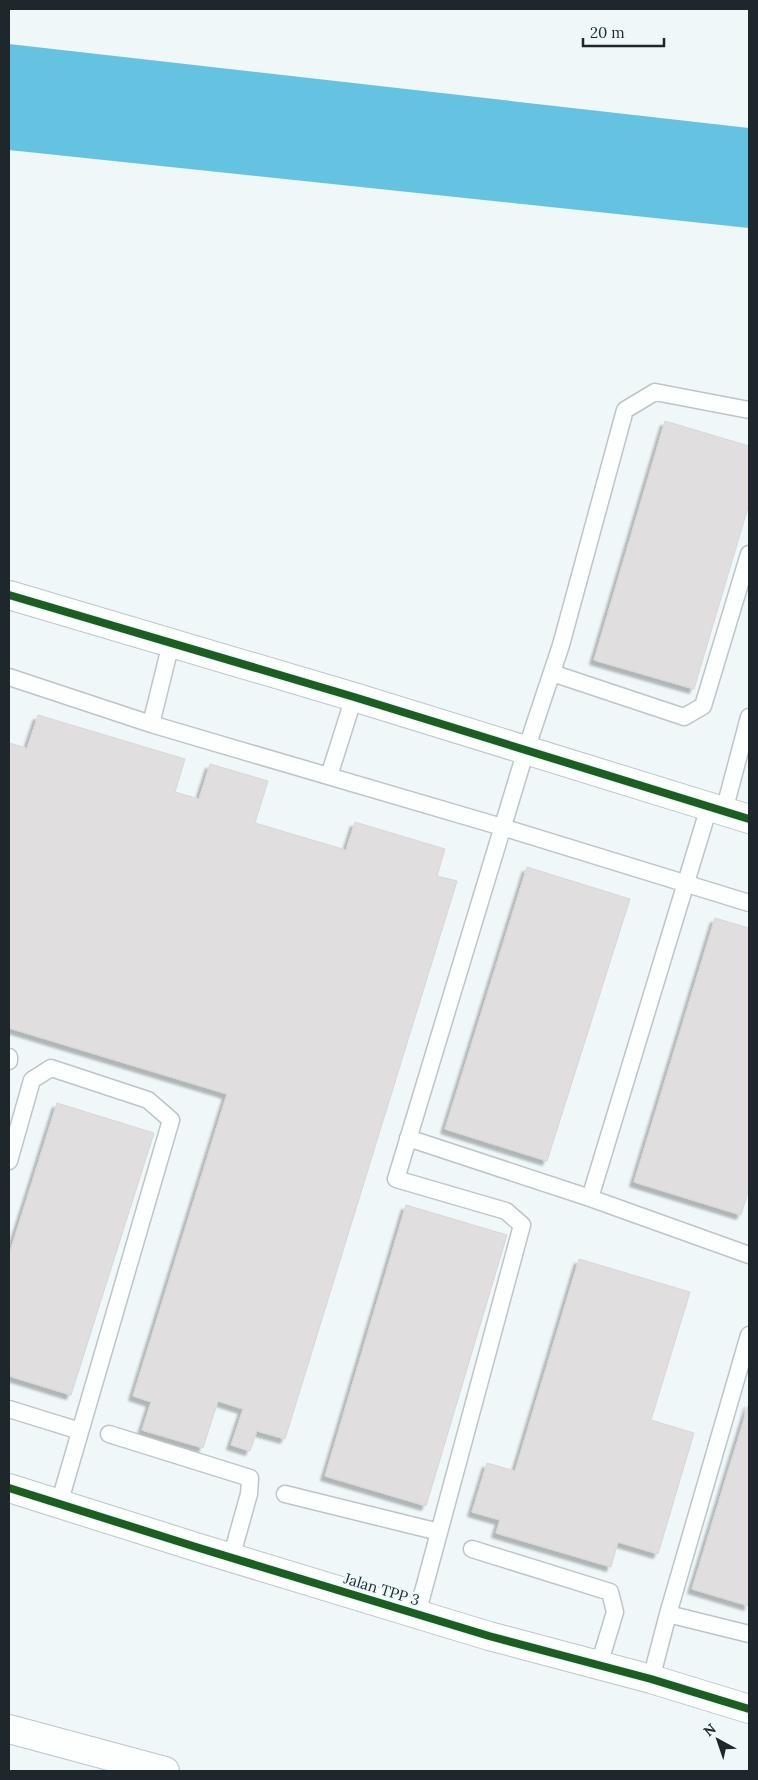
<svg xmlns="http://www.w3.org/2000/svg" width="758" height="1780" font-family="Lora,serif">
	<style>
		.water { fill: #65c3e2 }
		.building { fill: #e1dedf; stroke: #d8d6d6; filter: url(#shadow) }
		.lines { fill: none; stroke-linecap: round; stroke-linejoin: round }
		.lane-casing { stroke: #bdc5c8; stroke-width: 19 }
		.street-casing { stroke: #bdc5c8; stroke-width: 30 }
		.highway-casing { stroke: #bdc5c8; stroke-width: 30 }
		.lane { stroke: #fdfefe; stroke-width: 16 }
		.street { stroke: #fdfefe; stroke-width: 28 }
		.highway { stroke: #fdfefe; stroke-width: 28 }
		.cycleway-casing { stroke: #edf8fc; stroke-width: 11 }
		.cycleway { stroke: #1b5e20; stroke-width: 8 }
		.labels { text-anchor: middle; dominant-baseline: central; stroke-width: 4.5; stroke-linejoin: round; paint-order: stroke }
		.street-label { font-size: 15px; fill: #1d272c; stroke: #edf8fc }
	</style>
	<defs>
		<filter id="shadow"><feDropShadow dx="-4.5" dy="4.5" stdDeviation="1" flood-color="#0004"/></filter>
	</defs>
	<rect width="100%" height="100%" fill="#f0f7f8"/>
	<path class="water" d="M9,44L749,128V228L9,150Z"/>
	<path class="building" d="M665,421L749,446V504L694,689L594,660Z
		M38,715L185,759L175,792L199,799L210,764L268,781L255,823L346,850L355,822L445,849L437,876L457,881L285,1439L257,1431L250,1451L231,1445L243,1409L218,1401L203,1448L142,1430L151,1402L133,1396L227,1094L9,1028V743L27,748Z
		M527,867L630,899L547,1161L445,1129Z
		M715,918L749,928V1189L741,1215L634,1182Z
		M57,1103L154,1133L71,1395L9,1376V1255Z
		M406,1205L507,1235L426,1506L325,1476Z
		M579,1259L690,1292L651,1420L694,1433L658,1554L618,1542L611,1567L496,1533L500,1520L472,1512L487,1463L515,1471Z
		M749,1403V1606L692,1589Z"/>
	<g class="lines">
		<defs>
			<path id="lane" d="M552,673L684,717L703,706L749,554
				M9,677L151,724L502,827L749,903
				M151,724L171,643
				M329,776L354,697
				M724,811L749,717
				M9,1057V1061
				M408,1138L590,1198L749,1255
				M9,1161L32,1080L51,1068L148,1100L171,1120L59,1504
				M590,1198L709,807
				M9,1409L80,1431
				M109,1434L250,1478L249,1494L231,1558
				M285,1494L439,1532
				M472,1549L610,1592L615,1612L599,1665
				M417,1614L522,1225L506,1211L396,1179L526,750L561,645L625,410L655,392L749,410
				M668,1614L749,1634
				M651,1679L668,1614L749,1335"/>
			<path id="street" d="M9,595L354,697L749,819
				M9,1488L196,1547L489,1636L651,1679L749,1709"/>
			<path id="highway" d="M9,1729L165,1771"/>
		</defs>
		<use href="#lane" class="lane-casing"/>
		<use href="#street" class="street-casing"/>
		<use href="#highway" class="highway-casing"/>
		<use href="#lane" class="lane"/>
		<use href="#street" class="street"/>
		<use href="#highway" class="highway"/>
		<defs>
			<path id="cycleway" d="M9,595L354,697L749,819
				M9,1488L196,1547L489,1636L651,1679L749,1709"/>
		</defs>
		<use href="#cycleway" class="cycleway-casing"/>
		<use href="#cycleway" class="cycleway"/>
	</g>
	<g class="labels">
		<g class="street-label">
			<text transform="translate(382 1589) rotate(17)">Jalan TPP 3</text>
		</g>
	</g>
	<rect width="758" height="1780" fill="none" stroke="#1d272c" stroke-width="20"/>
	<g transform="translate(718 1740) rotate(320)" stroke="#edf8fc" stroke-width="4" paint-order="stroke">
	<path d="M0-4L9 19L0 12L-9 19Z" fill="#1d272c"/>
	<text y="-8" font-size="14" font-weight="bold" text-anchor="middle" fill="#1d272c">N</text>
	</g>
	<path d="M583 38v8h81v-8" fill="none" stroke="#1d272c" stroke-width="2.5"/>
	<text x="590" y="38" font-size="15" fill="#1d272c" stroke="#edf8fc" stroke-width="4" paint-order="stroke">20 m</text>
</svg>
